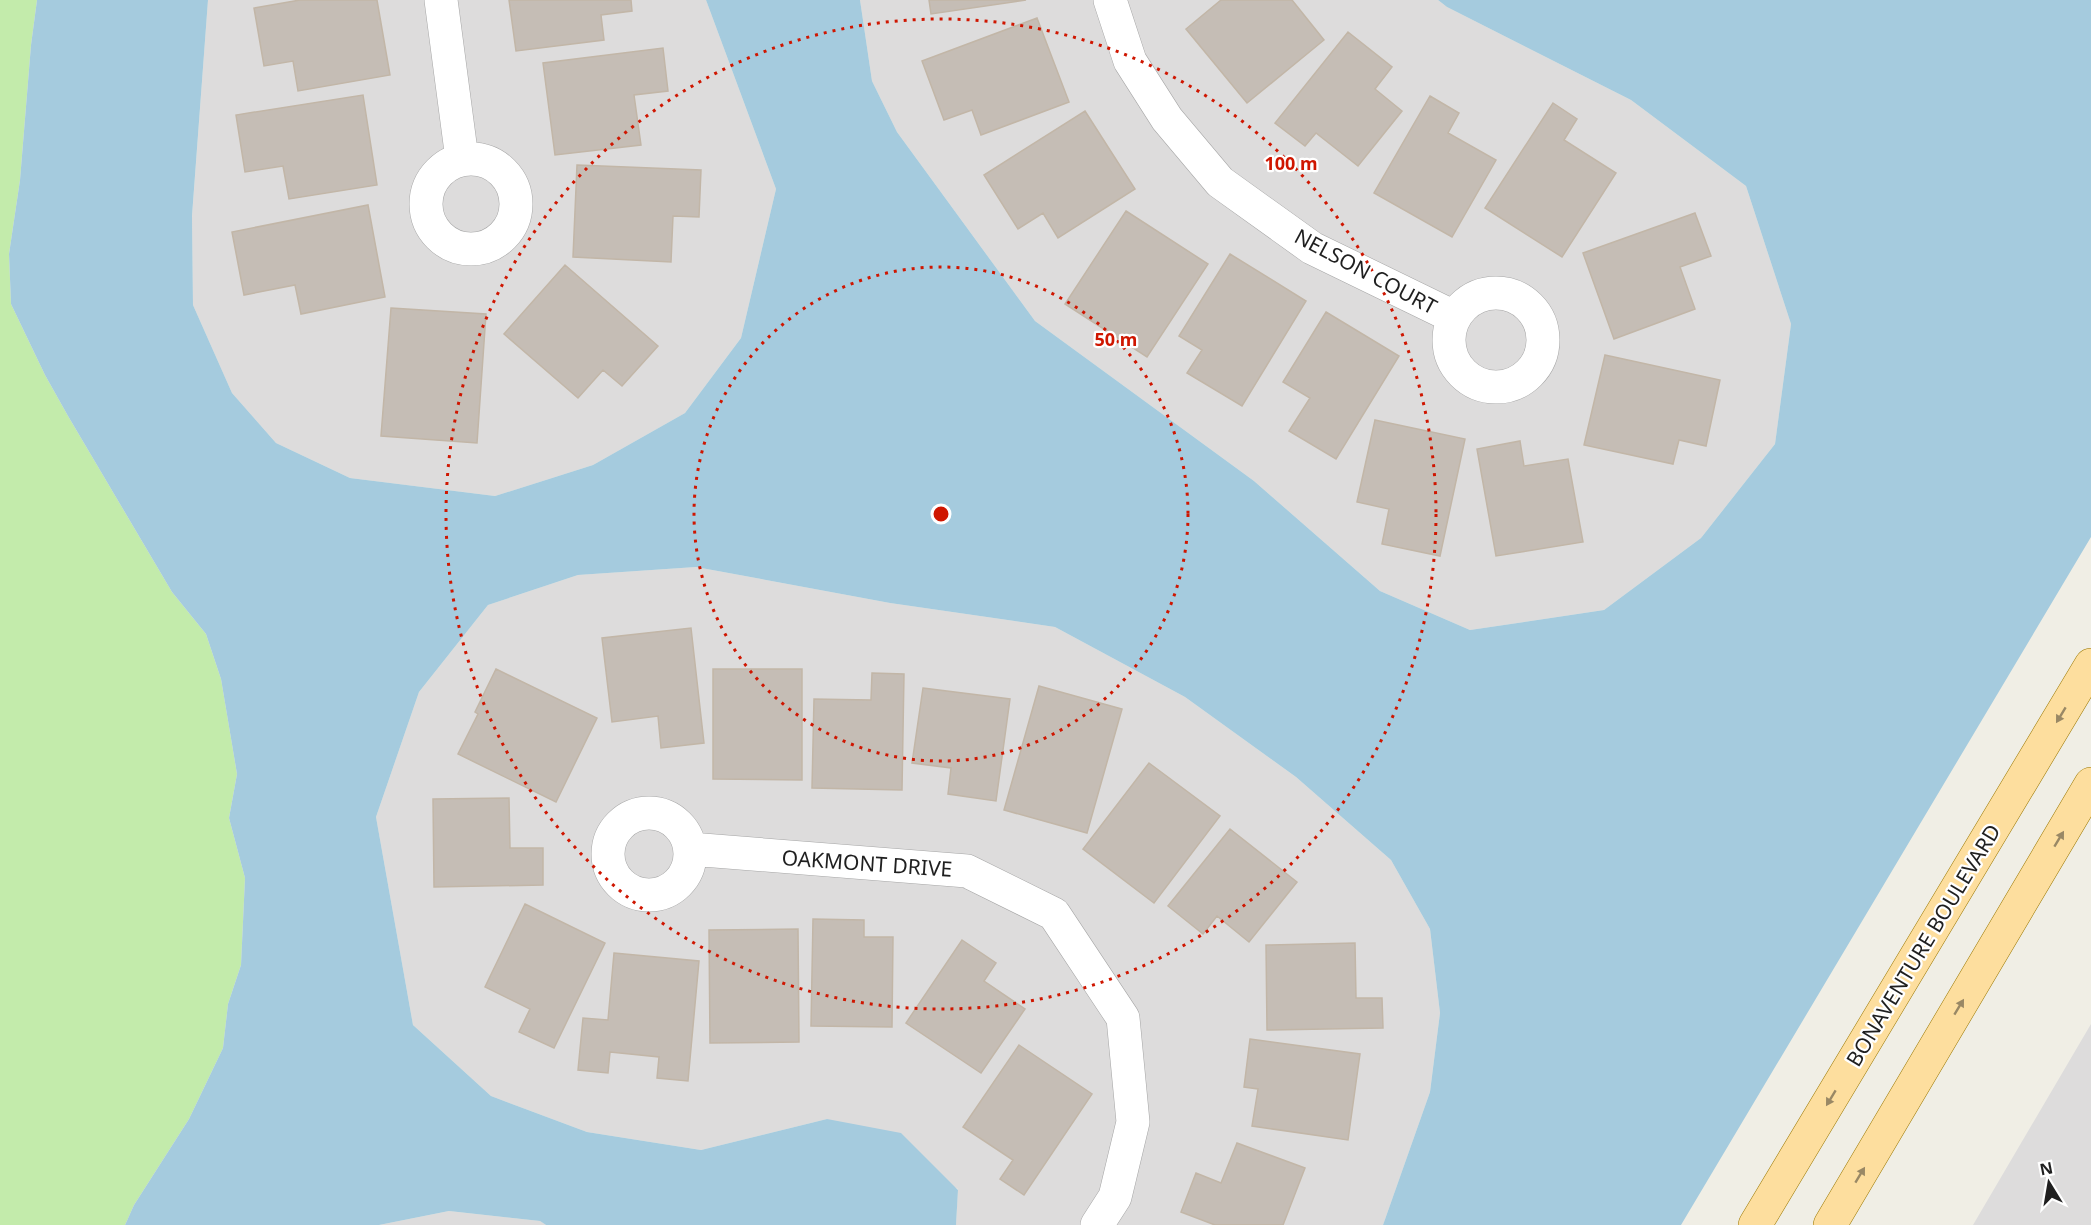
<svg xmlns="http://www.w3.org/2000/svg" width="2091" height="1225" font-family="'Noto Sans',sans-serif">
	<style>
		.residential { fill: #dddcdc }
		.grass { fill: #c3ebab }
		.water { fill: #a5cbde }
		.building { fill: #c5bdb5; stroke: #c2b6a7; stroke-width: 1.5 }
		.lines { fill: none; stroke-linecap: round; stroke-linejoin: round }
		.minor-casing { stroke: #a6a6a6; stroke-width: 34 }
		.major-casing { stroke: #9b7800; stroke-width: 34 }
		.minor { stroke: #fff; stroke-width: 33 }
		.major { stroke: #fdde9e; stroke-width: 33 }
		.oneway { fill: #998865 }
		.ring { fill: none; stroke: #cf1600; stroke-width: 3; stroke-dasharray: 3 6 }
		.labels { text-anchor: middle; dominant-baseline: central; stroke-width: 4.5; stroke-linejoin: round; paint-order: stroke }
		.street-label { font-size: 21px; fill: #1f1f1f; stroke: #fff }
		.centre { fill: #cf1600; stroke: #fff; stroke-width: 3 }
		.ring-label { font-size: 18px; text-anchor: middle; font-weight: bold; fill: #cf1600; stroke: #fff; stroke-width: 4.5; stroke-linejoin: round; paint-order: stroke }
	</style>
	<rect width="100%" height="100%" fill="#f0eee5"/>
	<path class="residential" d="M208,0H706L776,189L741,338L685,413L593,465L495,496L350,478L276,443L232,393L193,305L192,217Z
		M860,0H1438L1447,7L1631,100L1746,186L1791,324L1775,444L1701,538L1604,610L1470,630L1380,591L1254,481L1035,321L897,132L872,81Z
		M696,567L890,603L1055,627L1185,697L1296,777L1391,860L1430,929L1440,1013L1430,1092L1383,1225H956L958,1189L827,1119L701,1150L587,1132L491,1096L413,1025L376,817L419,692L488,605L578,575Z
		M2091,1024V1225H1973Z
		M449,1211L540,1221L546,1225H379Z"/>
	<path class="grass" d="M0,0H37L31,45L20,180L9,254L11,304L45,375L68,416L172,592L206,634L221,679L237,774L229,818L245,878L241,965L228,1004L223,1048L189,1119L134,1205L125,1225H0Z"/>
	<path class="water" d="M37,0H208L192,216L193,305L232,393L276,443L350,478L495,496L593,465L685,413L741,338L776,189L706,0H860L872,81L897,132L1035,321L1254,481L1380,591L1470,630L1604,610L1701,538L1775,444L1791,324L1746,186L1631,100L1447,7L1438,0H2091V537L1681,1225H1383L1430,1092L1440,1013L1430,929L1391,860L1296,777L1185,697L1055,627L890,603L696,567L578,575L488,605L419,692L376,817L413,1025L491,1096L587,1132L701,1150L827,1119L901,1133L958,1190L956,1225H546L540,1221L449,1211L379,1225H125L134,1205L189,1119L223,1048L228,1004L241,965L245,878L229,818L237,774L221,679L206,634L172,592L68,416L45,375L11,304L9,254L20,180L31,45Z"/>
	<path class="building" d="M300,0H377L390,75L298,91L293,61L264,66L254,8Z
		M509,0H631L632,11L601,15L604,40L516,51Z
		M929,0H1026L931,14Z
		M1221,0H1292L1324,40L1247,103L1186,29Z
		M1037,18L1069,102L981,135L972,110L944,120L922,61Z
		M1348,32L1392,67L1375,89L1402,111L1358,166L1316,133L1305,146L1275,123Z
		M663,48L668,91L634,95L641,145L555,155L543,63Z
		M363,95L377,185L289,199L283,166L245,172L236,115Z
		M1430,96L1459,113L1448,133L1496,160L1452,237L1374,193Z
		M1553,103L1577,119L1564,140L1616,173L1562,257L1485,208Z
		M1085,111L1135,189L1058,238L1043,213L1018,229L984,175Z
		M577,165L701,170L699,217L673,216L671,262L573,257Z
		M368,205L385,297L301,314L295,285L244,295L232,232Z
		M1126,211L1208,264L1147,357L1065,304Z
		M1695,213L1711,256L1680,267L1695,309L1614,339L1583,253Z
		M1230,254L1306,301L1242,406L1187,373L1202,350L1179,336Z
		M565,265L658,346L622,386L603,370L578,398L504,334Z
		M391,308L486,314L477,443L381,436Z
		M1326,312L1399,356L1336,459L1289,431L1310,398L1283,382Z
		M1605,355L1720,380L1706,446L1679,440L1673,464L1584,445Z
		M1375,420L1465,439L1440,556L1382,544L1389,509L1357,502Z
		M1520,441L1524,466L1568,459L1583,542L1496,556L1477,449Z
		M691,628L704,743L661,748L658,716L612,722L602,638Z
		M496,669L597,718L556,802L458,754L478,714L475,712Z
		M713,669H802V780L713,779Z
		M872,673L904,674L902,790L812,788L814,699L871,700Z
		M1039,686L1122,709L1087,833L1004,810Z
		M923,688L1010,699L996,801L948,794L951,768L912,763Z
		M1149,763L1220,816L1154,903L1083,849Z
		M509,798L510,848H543V885L434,887L433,799Z
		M1230,829L1297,882L1249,942L1217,916L1203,934L1168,906Z
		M525,904L605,943L554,1048L519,1032L530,1009L485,987Z
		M813,919L864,920V937H893L892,1027L811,1026Z
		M798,929L799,1042L710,1043L709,930Z
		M962,940L996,963L984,981L1025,1009L981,1073L906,1023Z
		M1355,943L1356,998H1382L1383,1028L1267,1030L1266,945Z
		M614,953L699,961L688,1081L657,1078L659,1057L610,1052L608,1073L578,1070L583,1018L608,1020Z
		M1250,1039L1360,1054L1348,1140L1252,1126L1258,1089L1244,1087Z
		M1019,1045L1092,1094L1024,1195L1000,1179L1013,1160L963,1127Z
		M1237,1143L1305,1168L1283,1225H1215L1181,1212L1196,1173L1221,1183Z"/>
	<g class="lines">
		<defs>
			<path id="minor" d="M441,0L462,159
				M1110,0L1130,61L1167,119L1220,182L1312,248L1454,317
				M426 204a45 45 0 1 1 90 0a45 45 0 1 1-90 0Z
				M1449 340a47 47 0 1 1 94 0a47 47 0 1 1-94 0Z
				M608 854a41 41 0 1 1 82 0a41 41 0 1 1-82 0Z
				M690,849L967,871L1054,914L1123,1018L1133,1122L1115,1197L1097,1225"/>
			<path id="major" d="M1755,1225L2091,665
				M1830,1225L2091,784"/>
		</defs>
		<use href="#minor" class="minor-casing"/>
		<use href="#major" class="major-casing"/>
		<use href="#minor" class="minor"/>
		<use href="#major" class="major"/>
	</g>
	<defs><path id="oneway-solid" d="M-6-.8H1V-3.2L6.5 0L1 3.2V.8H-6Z" transform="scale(1.5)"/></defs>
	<g class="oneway">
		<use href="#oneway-solid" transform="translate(2061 715) rotate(121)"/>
		<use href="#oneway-solid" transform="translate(2059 839) rotate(-59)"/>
		<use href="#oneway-solid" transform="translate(1959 1007) rotate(-59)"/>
		<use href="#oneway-solid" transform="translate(1831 1098) rotate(121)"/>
		<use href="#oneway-solid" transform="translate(1860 1175) rotate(-59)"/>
	</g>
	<g class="ring">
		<circle cx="941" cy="514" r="247"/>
		<circle cx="941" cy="514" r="495"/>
	</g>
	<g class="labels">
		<g class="street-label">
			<text transform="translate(1366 271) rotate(28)">NELSON COURT</text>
			<text transform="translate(867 863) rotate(4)">OAKMONT DRIVE</text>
			<text transform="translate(1923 945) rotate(-59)">BONAVENTURE BOULEVARD</text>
		</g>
	</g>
	<circle cx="941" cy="514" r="9" class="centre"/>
	<g class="ring-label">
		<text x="1291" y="170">100 m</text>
		<text x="1116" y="346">50 m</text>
	</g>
	<g transform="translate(2049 1183) rotate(349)" stroke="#ffffff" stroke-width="4.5" paint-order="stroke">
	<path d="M0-4.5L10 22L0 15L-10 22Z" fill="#1f1f1f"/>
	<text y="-9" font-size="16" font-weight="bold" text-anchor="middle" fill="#1f1f1f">N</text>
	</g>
</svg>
